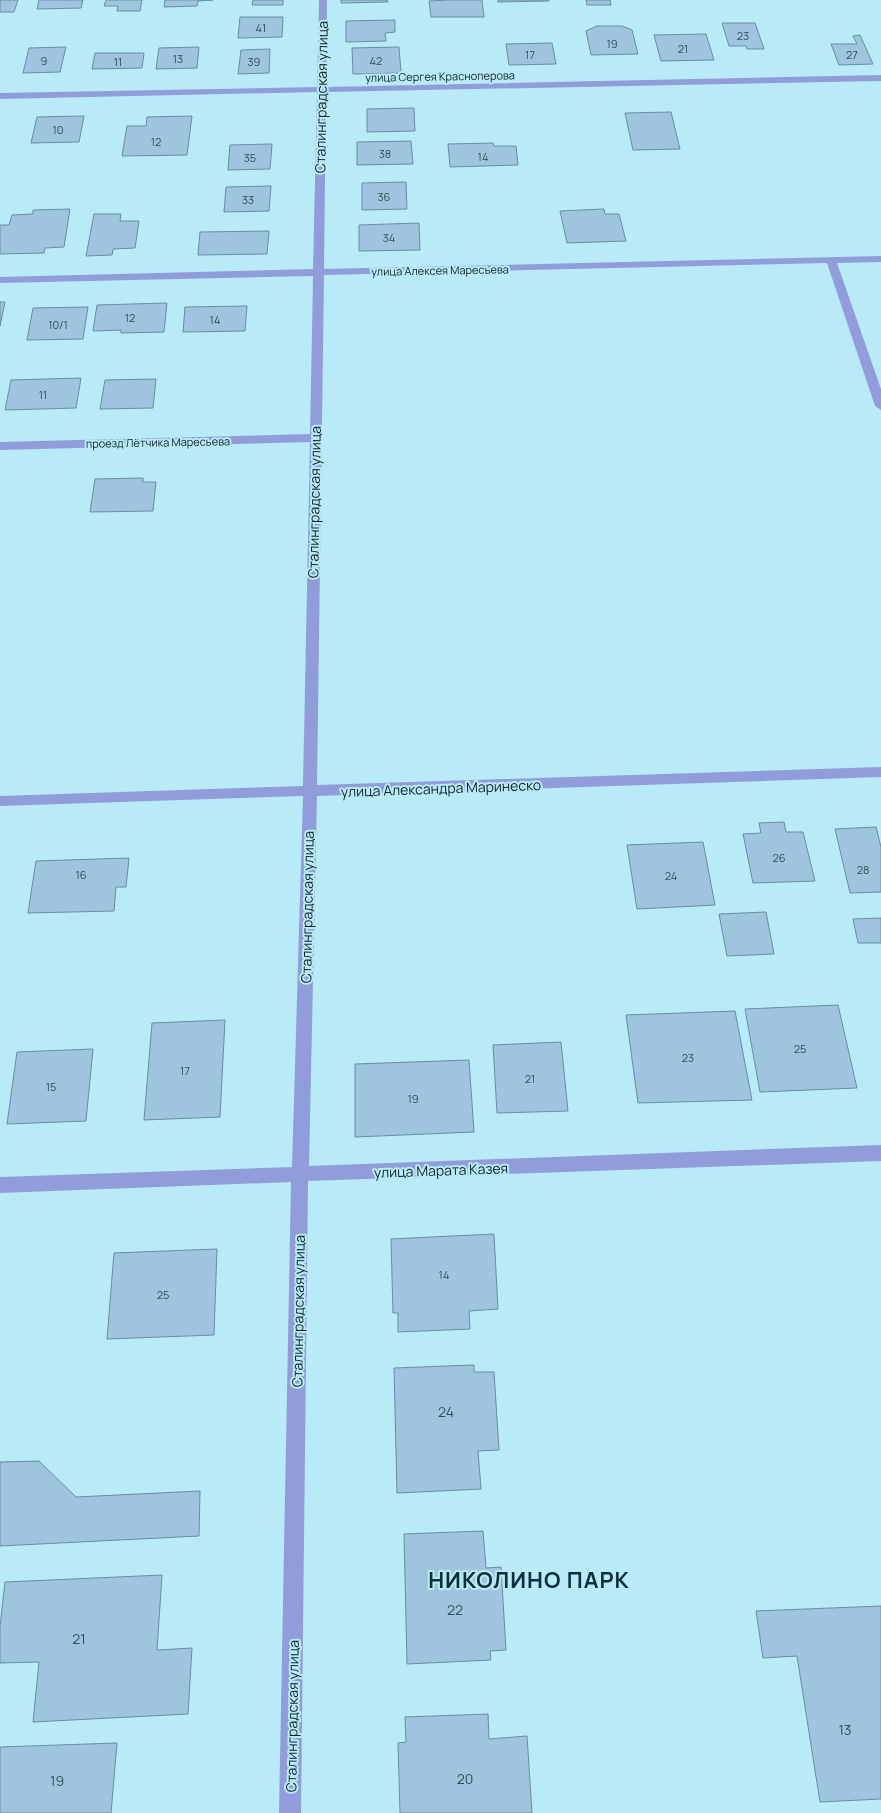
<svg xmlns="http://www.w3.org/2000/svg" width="881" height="1813" font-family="Manrope,sans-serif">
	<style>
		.building { fill: #9ec5dd; stroke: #678da3 }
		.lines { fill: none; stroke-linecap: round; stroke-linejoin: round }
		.minor { fill: #919ddb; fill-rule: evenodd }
		.labels { text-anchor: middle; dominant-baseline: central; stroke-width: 4; stroke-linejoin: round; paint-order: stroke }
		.number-label { font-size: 11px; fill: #344c56 }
		.far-street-label { font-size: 11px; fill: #102429; stroke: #b9eaf7 }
		.street-label { font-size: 14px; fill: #102429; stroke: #b9eaf7 }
		.near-number-label { font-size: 14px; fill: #344c56 }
		.near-district-label { font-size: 22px; font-weight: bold; letter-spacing: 1px; fill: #0c3038; stroke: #b9eaf7 }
	</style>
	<rect width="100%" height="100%" fill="#b9eaf7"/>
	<path class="building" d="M0,0H18L14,12H0Z
		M39,0H83L81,8L37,9Z
		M106,0H142L140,11H117L118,6H104Z
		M165,0H213L198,1L197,6L164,7Z
		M253,0H283V5H252Z
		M341,0H387L388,2L341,3Z
		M449,0H482L484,17H431L429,1Z
		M498,0H549V1L498,2Z
		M586,0H610L611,5H587Z
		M240,17H283L282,37L238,38Z
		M395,20V32L385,33L386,41L346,42V21Z
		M722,23H755L764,49H747L746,46H729Z
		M597,26H622L632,30L638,54L591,55L586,31Z
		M706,34L714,60L661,61L654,35Z
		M860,35L873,64L839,65L831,44H857L853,36Z
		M552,43L556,64L509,65L506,44Z
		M66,47L60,72L23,73L29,48Z
		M199,47L197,68L156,69L159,48Z
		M399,47L401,73L353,74L352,48Z
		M270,49L269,73L238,74L241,50Z
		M95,53H144L142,68L92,69Z
		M414,108L415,131L367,132V109Z
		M671,112L680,149L633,150L625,113Z
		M84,116L79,142L31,143L37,117Z
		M192,116L187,155L122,156L127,126H146L147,117Z
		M411,141L413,164L357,165V142Z
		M493,143L494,146H516L518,165L450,167L448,144Z
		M272,144L270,169L228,170L230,145Z
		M406,182L407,209L362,210V183Z
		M271,186L269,211L224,212L226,187Z
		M70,209L64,247L45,248L44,253L0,254V225H9L12,215L33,214V210Z
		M604,209L605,214H619L626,241L567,243L560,211Z
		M94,214H121L120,221H139L135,248L113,249L112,255L86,256Z
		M419,223L420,250L359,251V225Z
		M269,231L267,254L198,255L200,232Z
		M0,302H5L0,326Z
		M167,303L164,332L121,333V330L93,331L97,305Z
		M247,306L245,331L183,332L185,307Z
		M88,307L83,339L27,340L33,308Z
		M81,378L76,408L5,410L11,380Z
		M156,379L153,408L100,409L105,380Z
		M143,478V482H156L153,511L90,512L95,479Z
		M784,822L786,832H803L815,881L753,883L743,834L761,833L759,823Z
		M876,827L881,847V892L850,893L835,829Z
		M703,842L715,905L637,909L627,845Z
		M129,858L126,887H116L114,911L28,913L36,861Z
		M766,912L774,954L727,956L719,914Z
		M881,918V943H858L853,919Z
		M838,1005L857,1088L760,1092L745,1009Z
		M735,1011L752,1100L638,1103L626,1015Z
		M225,1020L220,1117L144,1120L152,1023Z
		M561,1042L568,1111L497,1113L493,1045Z
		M93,1049L86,1121L7,1124L17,1052Z
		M469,1060L474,1132L355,1137V1064Z
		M494,1234L498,1309L469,1311L470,1329L398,1332V1313H393L391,1239Z
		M217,1249L214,1335L107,1339L114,1253Z
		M474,1365V1372H494L499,1450L478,1451L481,1489L397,1493L394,1368Z
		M39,1461L76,1497L200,1491L199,1536L0,1546V1462Z
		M483,1531L486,1568L501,1567L506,1650L490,1651L491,1660L407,1664L404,1534Z
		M162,1575L157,1650L192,1648L188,1714L33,1722L39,1662L0,1663V1627L5,1582Z
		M881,1606V1799L820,1802L797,1656L763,1658L756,1611Z
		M488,1714L489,1739L527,1736L532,1813H400L398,1743L406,1742L405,1717Z
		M117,1743L111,1813H0V1747Z"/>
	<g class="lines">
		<path class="minor" d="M319,0H327L326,87L881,75V81L326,92L324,269L881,256V262L837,263L881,389V410L875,406L827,263L324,275L317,785L881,767V777L317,796L309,1166L881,1145V1161L308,1181L301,1813H279L291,1182L0,1193V1177L292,1167L303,796L0,806V796L303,786L310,442L0,450V442L310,434L313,276L0,283V277L313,269L317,92L0,99V93L317,87Z"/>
	</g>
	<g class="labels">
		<g class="number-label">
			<text x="261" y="27">41</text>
			<text x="743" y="35">23</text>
			<text x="612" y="43">19</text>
			<text x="683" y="48">21</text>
			<text x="530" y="54">17</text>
			<text x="852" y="54">27</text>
			<text x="178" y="58">13</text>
			<text x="44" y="60">9</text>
			<text x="376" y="60">42</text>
			<text x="118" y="61">11</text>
			<text x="254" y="61">39</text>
			<text x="58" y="129">10</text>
			<text x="156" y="141">12</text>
			<text x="385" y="153">38</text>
			<text x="483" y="156">14</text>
			<text x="250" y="157">35</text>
			<text x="384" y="196">36</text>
			<text x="248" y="199">33</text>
			<text x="389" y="237">34</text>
			<text x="130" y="317">12</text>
			<text x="215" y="319">14</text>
			<text x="58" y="324">10/1</text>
			<text x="43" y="394">11</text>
			<text x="779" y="857">26</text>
			<text x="863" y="869">28</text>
			<text x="81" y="874">16</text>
			<text x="671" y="875">24</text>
			<text x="800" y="1048">25</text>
			<text x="688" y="1057">23</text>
			<text x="185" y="1070">17</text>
			<text x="530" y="1078">21</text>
			<text x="51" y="1086">15</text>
			<text x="413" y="1098">19</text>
			<text x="444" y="1274">14</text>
			<text x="163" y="1294">25</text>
		</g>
		<g class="far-street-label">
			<text transform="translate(440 76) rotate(-1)">улица Сергея Красноперова</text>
			<text transform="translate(440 270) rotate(-1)">улица Алексея Маресьева</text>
			<text transform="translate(158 442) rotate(-1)">проезд Лётчика Маресьева</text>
		</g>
		<g class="street-label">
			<text transform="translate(321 97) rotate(-89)">Сталинградская улица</text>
			<text transform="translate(314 502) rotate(-89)">Сталинградская улица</text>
			<text transform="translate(441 788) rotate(-2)">улица Александра Маринеско</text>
			<text transform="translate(307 907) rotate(-89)">Сталинградская улица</text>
			<text transform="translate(441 1170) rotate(-2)">улица Марата Казея</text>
			<text transform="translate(298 1311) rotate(-89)">Сталинградская улица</text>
			<text transform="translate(292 1716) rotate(-89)">Сталинградская улица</text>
		</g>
		<g class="near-number-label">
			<text x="446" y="1411">24</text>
			<text x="455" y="1609">22</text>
			<text x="79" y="1638">21</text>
			<text x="845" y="1729">13</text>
			<text x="465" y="1778">20</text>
			<text x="57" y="1780">19</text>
		</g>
		<g class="near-district-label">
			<text x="529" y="1580">НИКОЛИНО ПАРК</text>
		</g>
	</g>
</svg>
